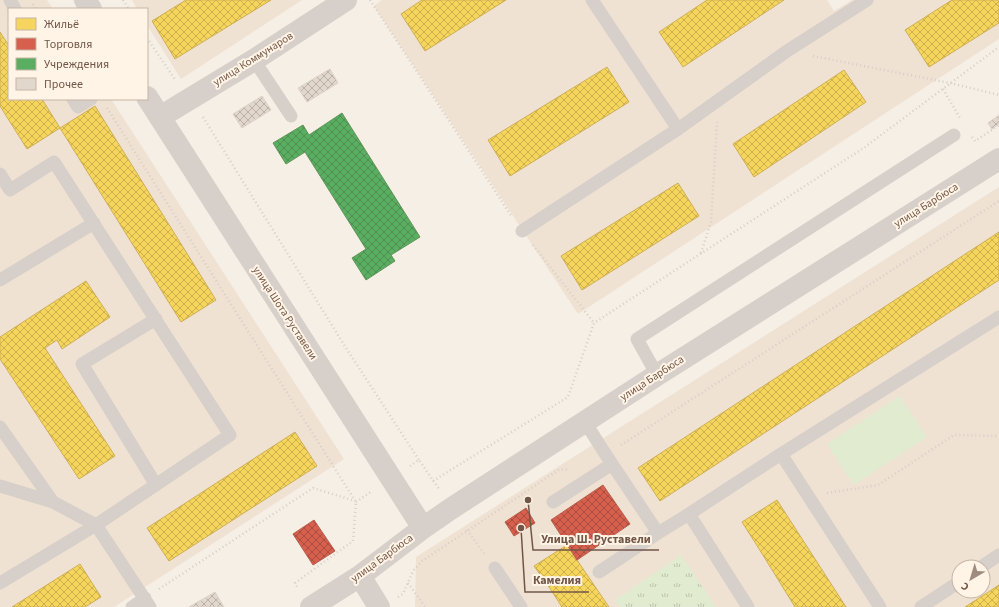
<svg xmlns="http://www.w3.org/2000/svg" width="999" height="607" font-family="'Source Sans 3',sans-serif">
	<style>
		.residential { fill: #efe2d2; fill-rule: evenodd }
		.grass { fill: url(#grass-tufts) }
		.pitch { fill: #e1ebd0 }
		.homes { fill: url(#homes-cross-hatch); stroke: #ceaf56 }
		.shops { fill: url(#shops-cross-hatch); stroke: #b85d4c }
		.public { fill: url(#public-cross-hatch); stroke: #61945a }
		.building { fill: url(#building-cross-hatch); stroke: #ded2c8 }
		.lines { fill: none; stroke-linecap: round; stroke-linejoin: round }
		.path { stroke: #d7cec8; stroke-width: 2.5; stroke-dasharray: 1 3; stroke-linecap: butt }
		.service { stroke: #d7cfc9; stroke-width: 13 }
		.minor { stroke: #d7cfc9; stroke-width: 22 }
		.tertiary { stroke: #d7cfc9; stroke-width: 22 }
		.labels { text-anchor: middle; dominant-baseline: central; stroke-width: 4; stroke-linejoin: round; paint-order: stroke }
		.street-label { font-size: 11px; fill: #715648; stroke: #fff4e5 }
		.leader { fill: none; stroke: #715648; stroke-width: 1.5 }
		.callout-dot { fill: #715648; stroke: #fff4e5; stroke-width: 1.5 }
		.callout-label { font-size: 12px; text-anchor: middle; font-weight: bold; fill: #715648; stroke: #fff4e5; stroke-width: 4; stroke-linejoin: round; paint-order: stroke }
	</style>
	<defs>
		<pattern id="grass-tufts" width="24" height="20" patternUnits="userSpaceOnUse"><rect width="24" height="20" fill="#e1ebd0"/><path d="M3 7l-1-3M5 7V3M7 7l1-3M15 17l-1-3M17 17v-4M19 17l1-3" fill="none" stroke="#bbc1ab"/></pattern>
		<pattern id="homes-cross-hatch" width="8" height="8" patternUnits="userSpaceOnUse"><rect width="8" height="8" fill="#f6d55c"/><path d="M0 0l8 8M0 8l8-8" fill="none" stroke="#ccb04e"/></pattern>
		<pattern id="shops-cross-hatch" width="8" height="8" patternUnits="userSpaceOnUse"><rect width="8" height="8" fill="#d6604d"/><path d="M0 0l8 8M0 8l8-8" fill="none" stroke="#a94e3f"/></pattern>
		<pattern id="public-cross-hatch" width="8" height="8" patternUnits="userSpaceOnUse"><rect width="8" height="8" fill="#5aae61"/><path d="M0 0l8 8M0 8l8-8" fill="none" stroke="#4f9052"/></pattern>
		<pattern id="building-cross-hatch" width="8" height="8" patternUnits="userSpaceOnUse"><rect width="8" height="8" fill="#e2d7cd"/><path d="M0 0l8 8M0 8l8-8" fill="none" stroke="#bcb1a8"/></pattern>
	</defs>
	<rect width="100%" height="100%" fill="#f6efe5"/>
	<path class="residential" d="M0,0H47L53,9H9V99H111L344,459L114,607H0Z
		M132,0H302L181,79L147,25V9H137Z
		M382,0H827L834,11L852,0H999V39L578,314L374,6Z
		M999,187V607H415L416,557ZM959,567H983V591H959Z"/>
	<path class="grass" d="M681,555L716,607H620L615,600Z"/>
	<path class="pitch" d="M900,396L927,437L854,485L827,444Z"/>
	<path class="homes" d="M186,0H271L175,59L152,21Z
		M422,0H506L425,51L401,14Z
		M707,0H784L683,67L659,32Z
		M952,0H999V23L929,67L905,30Z
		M0,32L9,46V99H42L60,128L27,149L0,106Z
		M607,67L629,102L510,176L488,140Z
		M844,70L866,102L754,177L733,144Z
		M95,106L216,300L181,322L60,128Z
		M678,183L699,216L582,290L561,256Z
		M999,232V280L660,501L638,468Z
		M86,281L110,317L62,349L57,340L45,348L115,456L79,479L0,359V337Z
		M295,432L317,466L169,561L147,528Z
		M777,500L846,607H795L756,544L742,522Z
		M567,545L577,560L609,607H562L549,587L534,566Z
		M80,564L101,597L85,607H12Z
		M999,585V607H965L987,593Z"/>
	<path class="shops" d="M603,485L630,524L577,560L551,520Z
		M526,508L535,523L514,536L505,522Z
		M314,520L335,551L313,565L293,534Z"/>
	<path class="public" d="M342,113L420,237L391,255L395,261L366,280L352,258L366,249L305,152L286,164L273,143L303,125L309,135Z"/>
	<path class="building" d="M330,69L338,83L307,102L298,88Z
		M262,96L271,110L242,128L233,114Z
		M999,115V124L992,129L988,123Z
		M215,592L224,607H189Z"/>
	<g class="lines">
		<path class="path" d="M123,0L129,9
			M370,0L512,217
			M33,4L36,9
			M147,38L176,81
			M813,56L950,83L999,95
			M943,89L960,118
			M107,108L356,502L353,541L295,583L298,589
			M203,117L346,348L419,460
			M972,137L975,141L999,125
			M533,245L594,323
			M701,253L711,222L717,122
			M621,445L999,201
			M410,466L419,460L439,489
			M433,481L568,397L594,323L865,147L999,47
			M827,493L878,485L954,435L999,436
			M356,502L372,491
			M467,530L485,555
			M408,583L425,607
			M159,589L313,488L355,501
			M398,597L403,594L413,571L422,561L560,469L568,470"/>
		<path class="service" d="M10,0L15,9
			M592,0L678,129
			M254,60L291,116
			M73,99L78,107L91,99
			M0,174L10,190L54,162L230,435L96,525L0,583
			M522,231L678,129L787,51L867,0
			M0,280L94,223
			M156,319L82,364L156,485
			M657,375L637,339L954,135
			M585,422L606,455L658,533
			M0,427L53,502L96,525L150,607
			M781,454L880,607
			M0,486L53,502
			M553,502L612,464
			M689,514L748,607
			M981,567L999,555
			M495,568L521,607
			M599,572L658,533L689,514L781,454L999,317
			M132,607L145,598
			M921,607L959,582"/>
		<path class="minor" d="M160,117L254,60L346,0"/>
		<path class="tertiary" d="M85,0L91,9
			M147,97L423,528
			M360,576L379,607
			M311,607L360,576L423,528L452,508L657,375L999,159"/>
	</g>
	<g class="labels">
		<g class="street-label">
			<text transform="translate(253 59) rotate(-32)">улица Коммунаров</text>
			<text transform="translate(926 205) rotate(-32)">улица Барбюса</text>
			<text transform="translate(285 313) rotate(57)">улица Шота Руставели</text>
			<text transform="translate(652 378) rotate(-33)">улица Барбюса</text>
			<text transform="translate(382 558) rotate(-36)">улица Барбюса</text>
		</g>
	</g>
	<path class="leader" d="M528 500L533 550H659M521 528L525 592H589"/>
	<g class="callout-dot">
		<circle cx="528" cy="500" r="4"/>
		<circle cx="521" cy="528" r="4"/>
	</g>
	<g class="callout-label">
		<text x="596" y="543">Улица Ш. Руставели</text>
		<text x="557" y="584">Камелия</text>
	</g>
	<rect x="8" y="8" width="140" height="92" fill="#fff4e5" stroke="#c6b5a6"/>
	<rect x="16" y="18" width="20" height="12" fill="#f6d55c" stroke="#c6b5a6"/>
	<text x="44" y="28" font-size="12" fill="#715648">Жильё</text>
	<rect x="16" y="38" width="20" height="12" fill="#d6604d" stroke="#c6b5a6"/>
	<text x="44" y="48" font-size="12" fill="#715648">Торговля</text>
	<rect x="16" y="58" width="20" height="12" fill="#5aae61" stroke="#c6b5a6"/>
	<text x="44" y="68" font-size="12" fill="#715648">Учреждения</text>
	<rect x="16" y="78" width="20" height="12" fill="#e2d7cd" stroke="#c6b5a6"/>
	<text x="44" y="88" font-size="12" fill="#715648">Прочее</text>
	<g transform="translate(971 579) rotate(218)"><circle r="19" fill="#fff4e5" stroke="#c6b5a6"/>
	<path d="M0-3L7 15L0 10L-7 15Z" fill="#a08c7f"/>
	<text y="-6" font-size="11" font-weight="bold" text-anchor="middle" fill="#715648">С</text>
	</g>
</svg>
